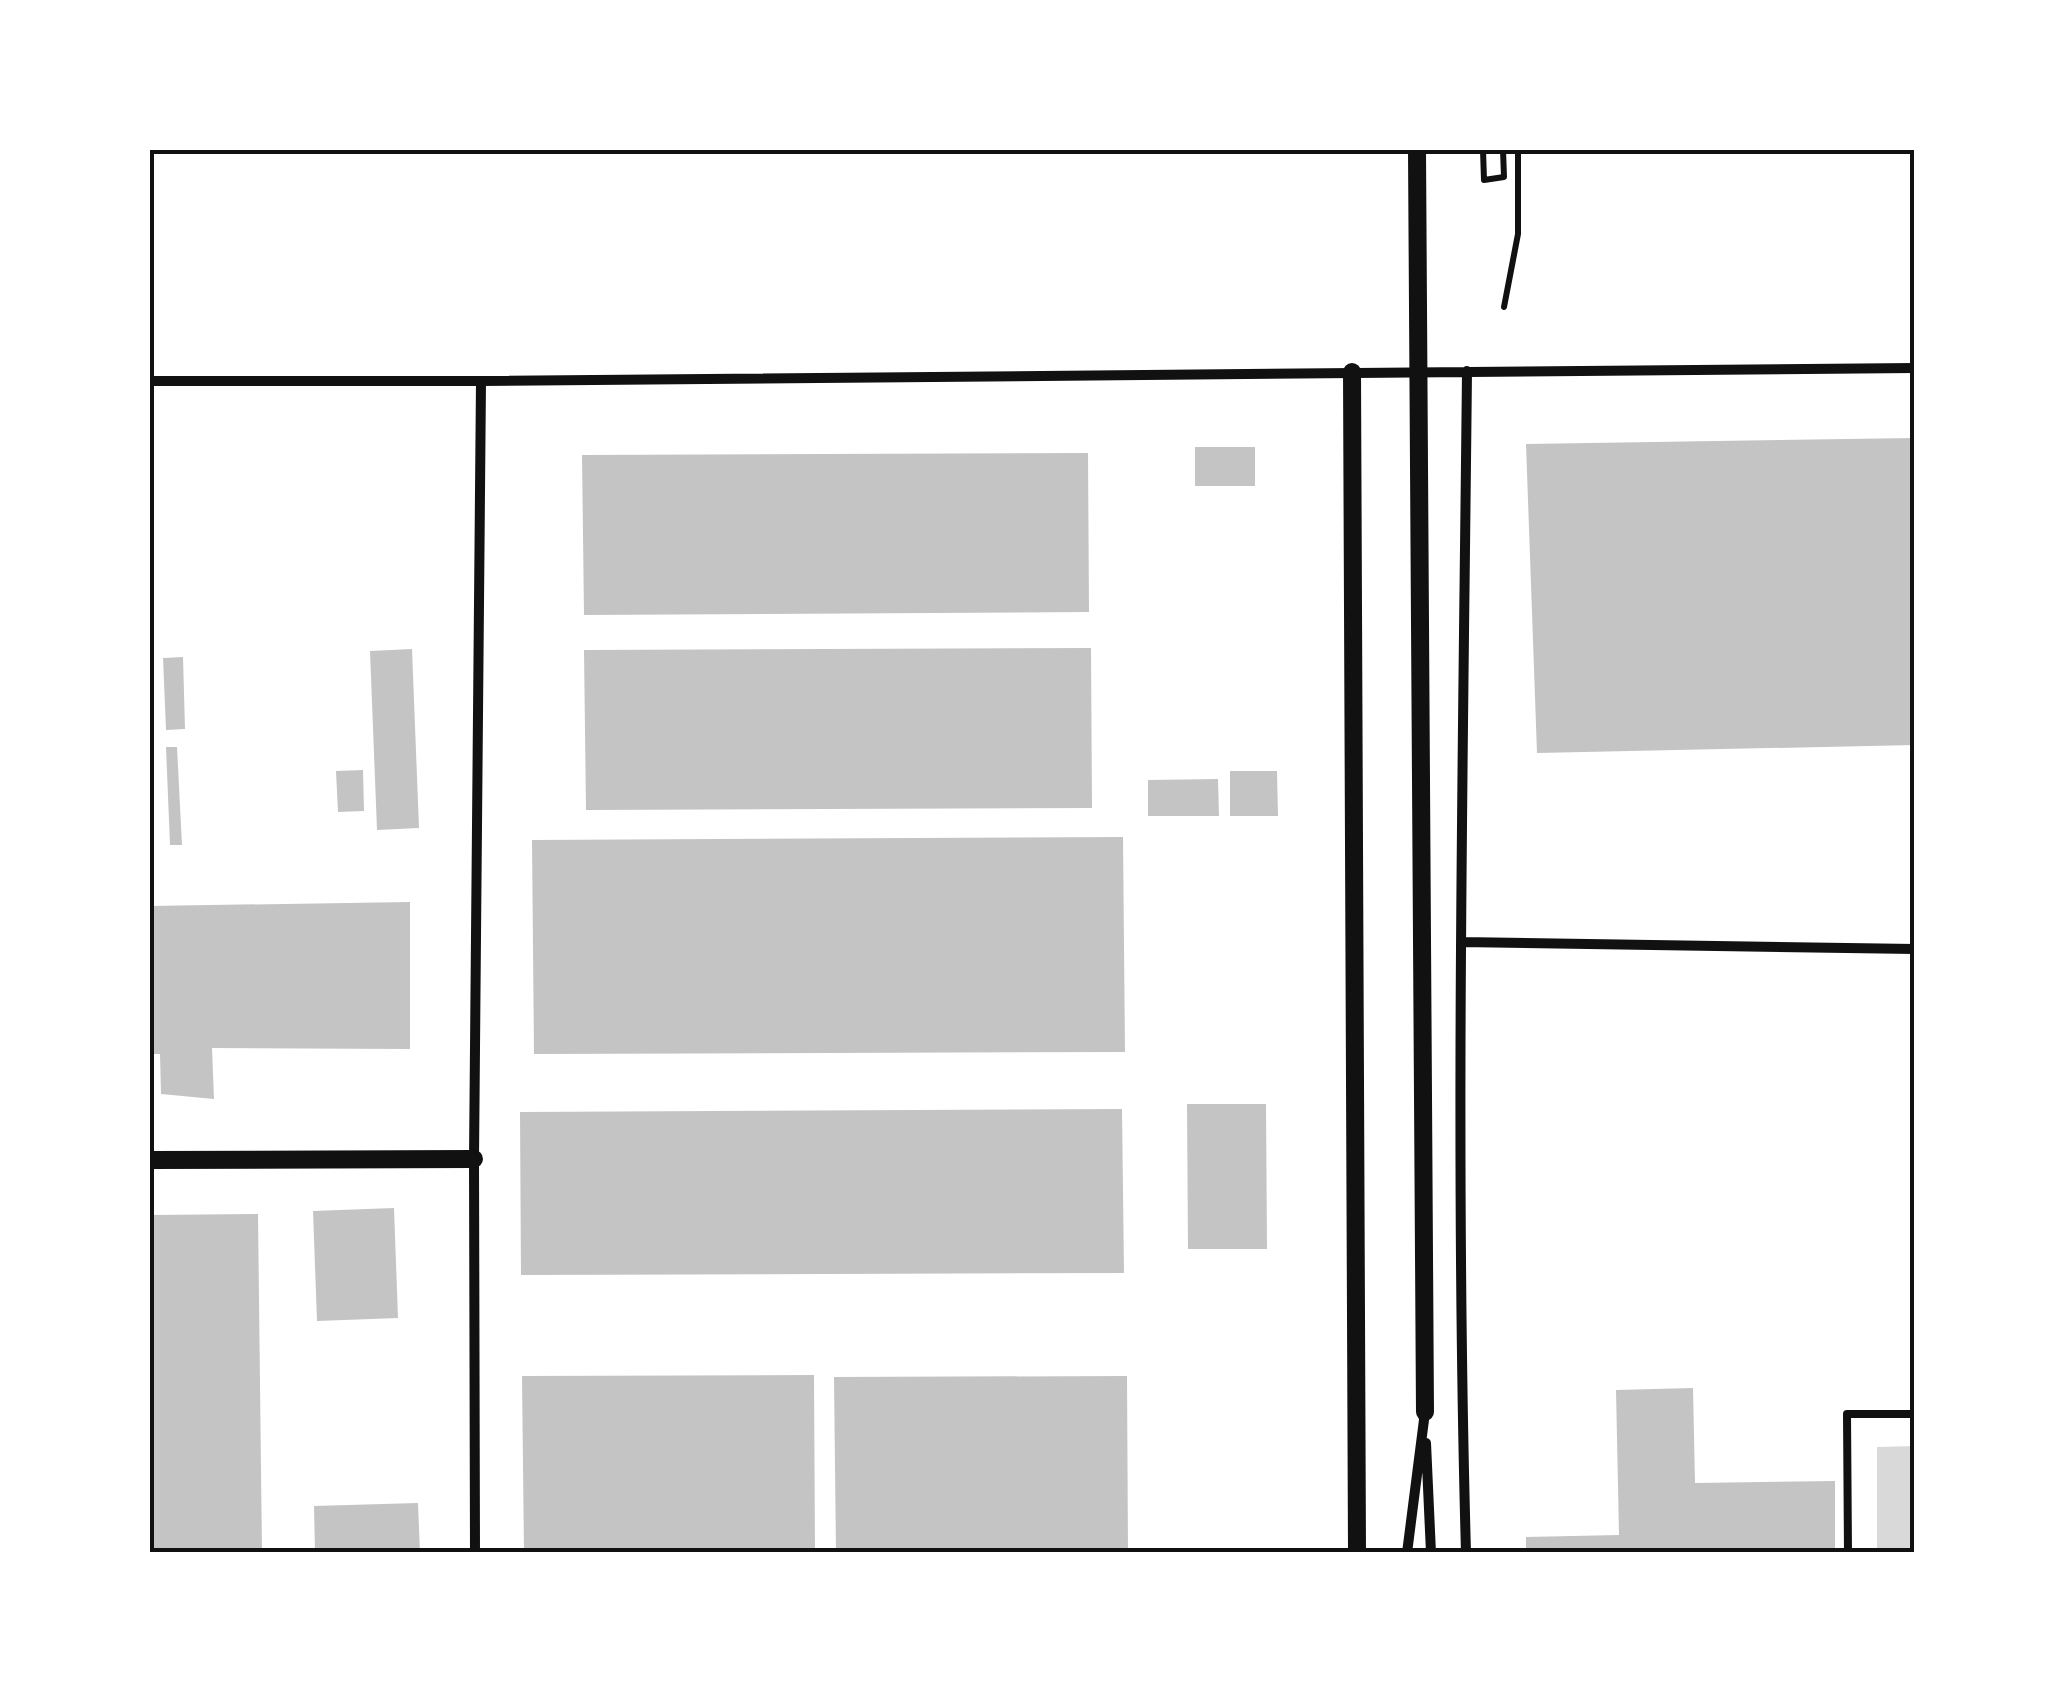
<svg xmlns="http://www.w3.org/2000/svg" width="2065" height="1703" font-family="Arial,sans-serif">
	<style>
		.water { fill: #d9d9d9 }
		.building { fill: #c4c4c4 }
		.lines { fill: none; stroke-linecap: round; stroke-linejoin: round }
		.path { stroke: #111; stroke-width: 6 }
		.service { stroke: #111; stroke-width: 8 }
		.minor { stroke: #111; stroke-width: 10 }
		.tertiary { stroke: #111; stroke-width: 18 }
		.neatline { fill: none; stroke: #111; stroke-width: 4 }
	</style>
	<rect width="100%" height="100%" fill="#fff"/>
	<path class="water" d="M1915,1446V1553H1877V1447Z"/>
	<path class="building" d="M1915,438V745L1537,753L1526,444Z
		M1195,447H1255V486H1195Z
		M1088,453L1089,612L584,615L582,455Z
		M1091,648L1092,808L586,810L584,650Z
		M412,649L419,828L377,830L370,651Z
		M183,657L185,729L166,730L163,658Z
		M166,747H177L182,845H170Z
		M363,770L364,811L338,812L336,771Z
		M1230,771H1277L1278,816H1230Z
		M1218,779L1219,816H1148V780Z
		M1123,837L1125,1052L534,1054L532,840Z
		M410,902V1049L212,1048L214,1099L161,1094L160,1054H150V906Z
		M1187,1104H1266L1267,1249H1188Z
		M1122,1109L1124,1273L521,1275L520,1112Z
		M394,1208L398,1318L317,1321L313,1211Z
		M258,1214L262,1553H150V1215Z
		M814,1375L815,1552L524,1553L522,1376Z
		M1127,1376L1128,1553H836L834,1377Z
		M1693,1388L1695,1483L1835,1481V1553H1526V1537L1619,1535L1616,1390Z
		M418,1503L420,1553H315L314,1506Z"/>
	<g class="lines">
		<path class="path" d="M1483,150L1484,180L1504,177L1503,150
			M1504,307L1518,234V150"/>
		<path class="service" d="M1848,1553L1847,1414H1915"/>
		<path class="minor" d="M150,381H481L1915,368
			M1461,942L1915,949
			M1426,1443L1431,1553
			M475,1553L474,1159L481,381
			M1407,1553L1425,1412
			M1466,1553C1455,1159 1463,765 1467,371"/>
		<path class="tertiary" d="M1417,150L1425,1412
			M1352,372L1357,1553
			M150,1160L474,1159"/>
	</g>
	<rect width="2065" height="1703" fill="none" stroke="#ffffff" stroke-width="305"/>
	<rect x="152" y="152" width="1760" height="1398" class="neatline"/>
</svg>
